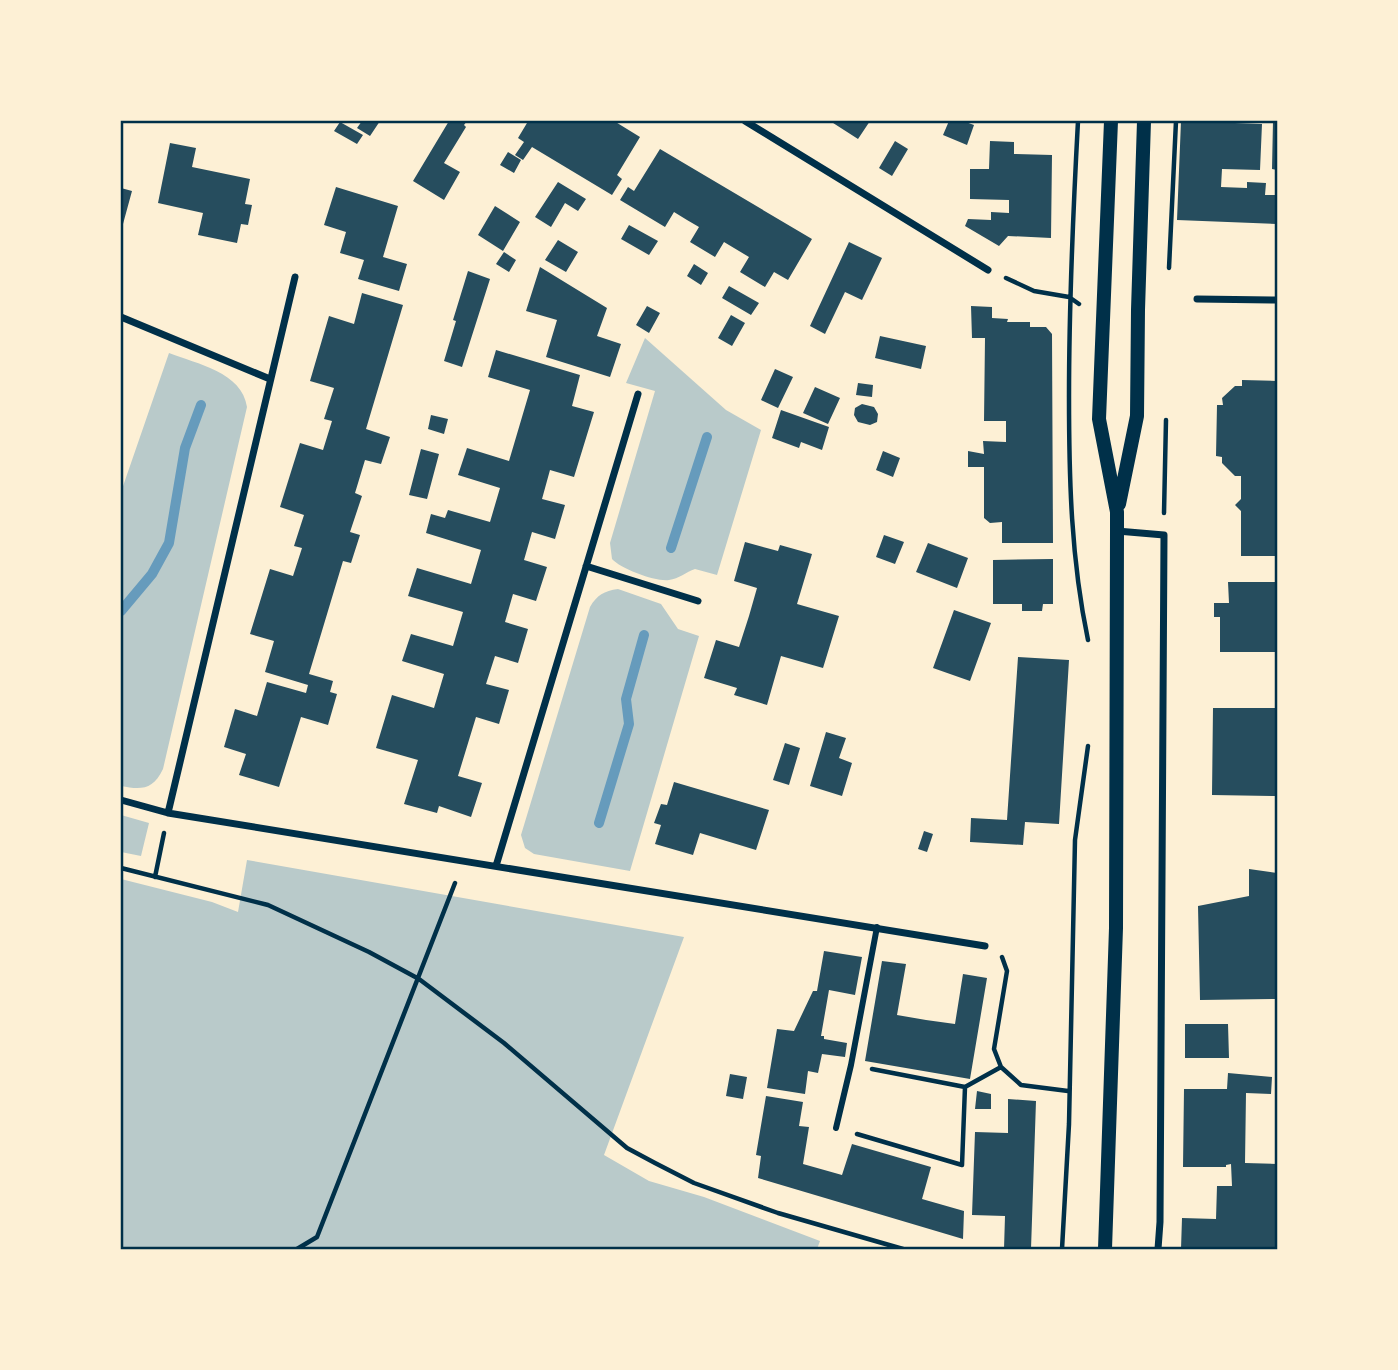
<svg xmlns="http://www.w3.org/2000/svg" width="1398" height="1370" font-family="'Fira Sans',sans-serif">
	<style>
		.green { fill: #b9caca }
		.lines { fill: none; stroke-linecap: round; stroke-linejoin: round }
		.stream { stroke: #669bbc; stroke-width: 10 }
		.building { fill: #264d5e }
		.path { stroke: #003049; stroke-width: 4.5 }
		.pedestrian { stroke: #003049; stroke-width: 6 }
		.minor { stroke: #003049; stroke-width: 7 }
		.secondary { stroke: #003049; stroke-width: 14 }
		.neatline { fill: none; stroke: #003049; stroke-width: 2.5 }
	</style>
	<rect width="100%" height="100%" fill="#fdf0d5"/>
	<path class="green" d="M645,338L726,410L761,430L717,575L695,569C686,572 679,579 669,580C656,582 621,569 612,559L610,543L655,391L626,383Z
		M169,353C197,364 242,372 247,407L163,769C153,790 141,790 121,786V492Z
		M618,589L661,604L678,629L699,636L630,871L534,854L525,848L521,835L590,607C597,595 604,591 618,589Z
		M121,815L149,823L141,856L121,852Z
		M247,860L684,937L604,1155L649,1181L704,1197L820,1241L817,1249H121V879L212,902L238,912Z"/>
	<g class="lines">
		<path class="stream" d="M671,548L707,437
			M121,611L152,574L169,543L185,448L201,405
			M599,823L629,724L626,699L644,635"/>
	</g>
	<path class="building" d="M362,121H380L370,136L357,128Z
		M449,121H467L464,125L466,127L444,163L460,172L444,200L413,181Z
		M524,121H614L640,137L617,175L622,179L612,195L532,147L523,160L515,155L524,142L518,138L527,123Z
		M830,121H870L858,139Z
		M949,121H963L974,125L967,145L943,135Z
		M1181,121L1262,124L1260,170L1222,169L1221,187L1247,188V182L1266,183L1265,195H1277V224L1177,220Z
		M1273,121H1277V170L1272,169Z
		M340,122L363,135L357,144L334,131Z
		M895,141L908,149L892,176L879,168Z
		M990,141L1014,142V154L1052,155L1051,238L1008,236L999,246L965,226L968,219L991,220V212L1009,213V200L970,199V169H989Z
		M170,143L196,148L192,167L250,179L245,204L252,205L248,225L241,224L237,243L198,235L203,213L158,203Z
		M660,149L812,239L788,280L774,272L765,287L740,272L749,257L724,242L715,257L690,242L699,227L687,220L674,212L665,227L620,200L628,187L634,191Z
		M508,152L521,160L514,173L500,165Z
		M558,182L586,199L578,211L565,203L551,227L535,217Z
		M336,187L398,206L383,257L407,264L399,291L358,279L364,260L340,253L346,232L324,225Z
		M121,188L132,191L123,224L121,223Z
		M495,206L520,222L503,251L478,235Z
		M629,225L658,241L649,255L621,239Z
		M558,240L578,252L566,272L545,260Z
		M849,242L882,258L862,300L845,292L825,334L810,326Z
		M504,252L516,260L509,272L496,264Z
		M694,264L708,273L701,285L687,276Z
		M540,267L607,308L597,336L621,344L610,377L546,357L557,320L526,311Z
		M468,271L490,279L462,367L444,361L456,321L453,320Z
		M729,286L759,303L751,315L722,298Z
		M362,293L403,305L366,429L390,437L381,464L365,460L355,493L362,496L350,532L360,535L351,563L343,561L309,674L333,681L330,692L337,694L328,725L301,717L279,787L239,775L246,754L224,747L235,709L257,716L267,682L306,693L308,685L265,672L274,641L250,634L270,569L293,576L302,548L294,546L304,515L280,507L300,443L323,450L332,421L324,419L334,388L310,381L329,316L354,324Z
		M647,306L660,313L649,333L636,325Z
		M971,306L992,307V318L1008,319L1007,322H1030V327H1046L1052,334L1053,543H1002V522L990,523L984,518V467H968V451L984,454L983,441L1006,442V421H984L985,338H972Z
		M731,315L745,323L732,346L718,338Z
		M880,336L926,346L921,369L875,358Z
		M496,350L580,375L572,406L594,412L574,477L550,470L542,499L565,505L555,539L532,532L524,560L547,567L536,601L513,594L505,622L528,629L518,663L495,656L486,684L509,690L499,724L476,717L458,776L482,783L471,817L439,806L437,813L404,804L418,760L376,748L392,695L434,708L444,674L402,661L411,634L453,646L463,612L408,596L417,568L471,584L481,550L426,533L431,514L445,518L448,510L490,522L500,488L458,475L467,448L509,461L530,390L488,377Z
		M775,369L793,377L778,408L761,400Z
		M1242,380L1277,381V556H1241V511L1235,505L1241,499V476H1235L1222,463V457L1216,456L1217,405H1223L1222,398L1235,386H1242Z
		M858,383L873,385L872,397L856,395Z
		M815,387L840,398L828,424L803,413Z
		M862,404L874,407L878,414L877,422L870,425L858,422L854,415L855,408Z
		M781,410L829,427L822,450L801,442L799,448L772,438Z
		M431,415L448,419L444,434L428,429Z
		M421,449L439,454L427,499L409,495Z
		M883,451L900,458L893,477L876,470Z
		M884,535L904,542L895,564L876,557Z
		M745,542L778,551L780,545L812,554L797,604L839,616L823,668L781,656L767,705L734,695L737,688L704,678L716,640L739,647L749,616L757,588L734,581Z
		M928,543L968,558L957,588L916,572Z
		M1053,559V604H1043L1042,611H1022V604H993V560Z
		M1228,582H1277V652H1220V617H1214V603H1229Z
		M954,610L991,623L970,681L933,668Z
		M1018,657L1069,660L1059,824L1025,822L1023,845L970,842L971,818L1007,820Z
		M1213,708H1277V796L1212,795Z
		M826,732L846,738L839,758L852,763L842,796L810,786Z
		M785,743L800,748L789,785L773,780Z
		M674,782L769,810L756,850L700,833L693,855L655,844L661,825L654,823L661,804L667,805Z
		M924,831L933,834L927,852L918,849Z
		M1249,869L1277,873V999L1200,1000L1198,906L1249,896Z
		M824,951L862,957L855,995L829,990L821,1036H824V1039L847,1043L845,1057L822,1054L818,1073L808,1071L805,1094L767,1088L777,1029L794,1031L813,991H817Z
		M882,961L906,964L897,1015L926,1020L955,1024L963,974L987,978L970,1079L865,1061Z
		M1185,1024H1228L1229,1058H1185Z
		M1228,1073L1272,1077L1271,1094L1246,1093L1245,1163L1277,1164V1249H1181L1182,1218L1216,1219L1217,1186H1232L1231,1164L1226,1165V1167H1183L1184,1089H1227Z
		M730,1074L747,1077L743,1099L726,1096Z
		M977,1091L991,1094V1109H975Z
		M766,1096L803,1102L799,1126L809,1127L803,1164L842,1175L852,1144L931,1167L922,1199L964,1211L963,1239L758,1178L761,1156L756,1155Z
		M1008,1099L1036,1101L1031,1249H1004L1005,1216L972,1215L975,1132L1008,1133Z"/>
	<g class="lines">
		<path class="path" d="M1078,121C1073,213 1069,305 1069,397C1069,479 1071,559 1088,640
			M1169,268L1176,121
			M1006,278L1034,291L1069,297L1079,304
			M1164,513L1166,420
			M121,868L268,905L369,952L419,979L504,1043L627,1148L655,1163L694,1183L778,1213L903,1249
			M155,877L164,833
			M1002,957L1007,971L994,1049L1001,1067L1021,1085L1068,1091
			M965,1087L1001,1067
			M857,1134L962,1165L965,1087L872,1069
			M297,1249L317,1237L455,883
			M1062,1249L1069,1124L1075,840L1088,746"/>
		<path class="pedestrian" d="M836,1128L851,1065L877,927"/>
		<path class="minor" d="M745,121L988,270
			M1197,299L1277,300
			M121,317L270,379
			M1117,531L1164,535L1160,1222L1158,1249
			M586,566L698,601
			M121,800L168,813L985,946
			M168,813L295,277
			M496,866L638,394"/>
		<path class="secondary" d="M1119,504L1137,416L1138,310L1144,121
			M1105,1249L1116,928L1117,531V512L1099,419L1111,121"/>
	</g>
	<rect width="1398" height="1370" fill="none" stroke="#fdf0d5" stroke-width="245"/>
	<rect x="122" y="122" width="1154" height="1126" class="neatline"/>
</svg>
